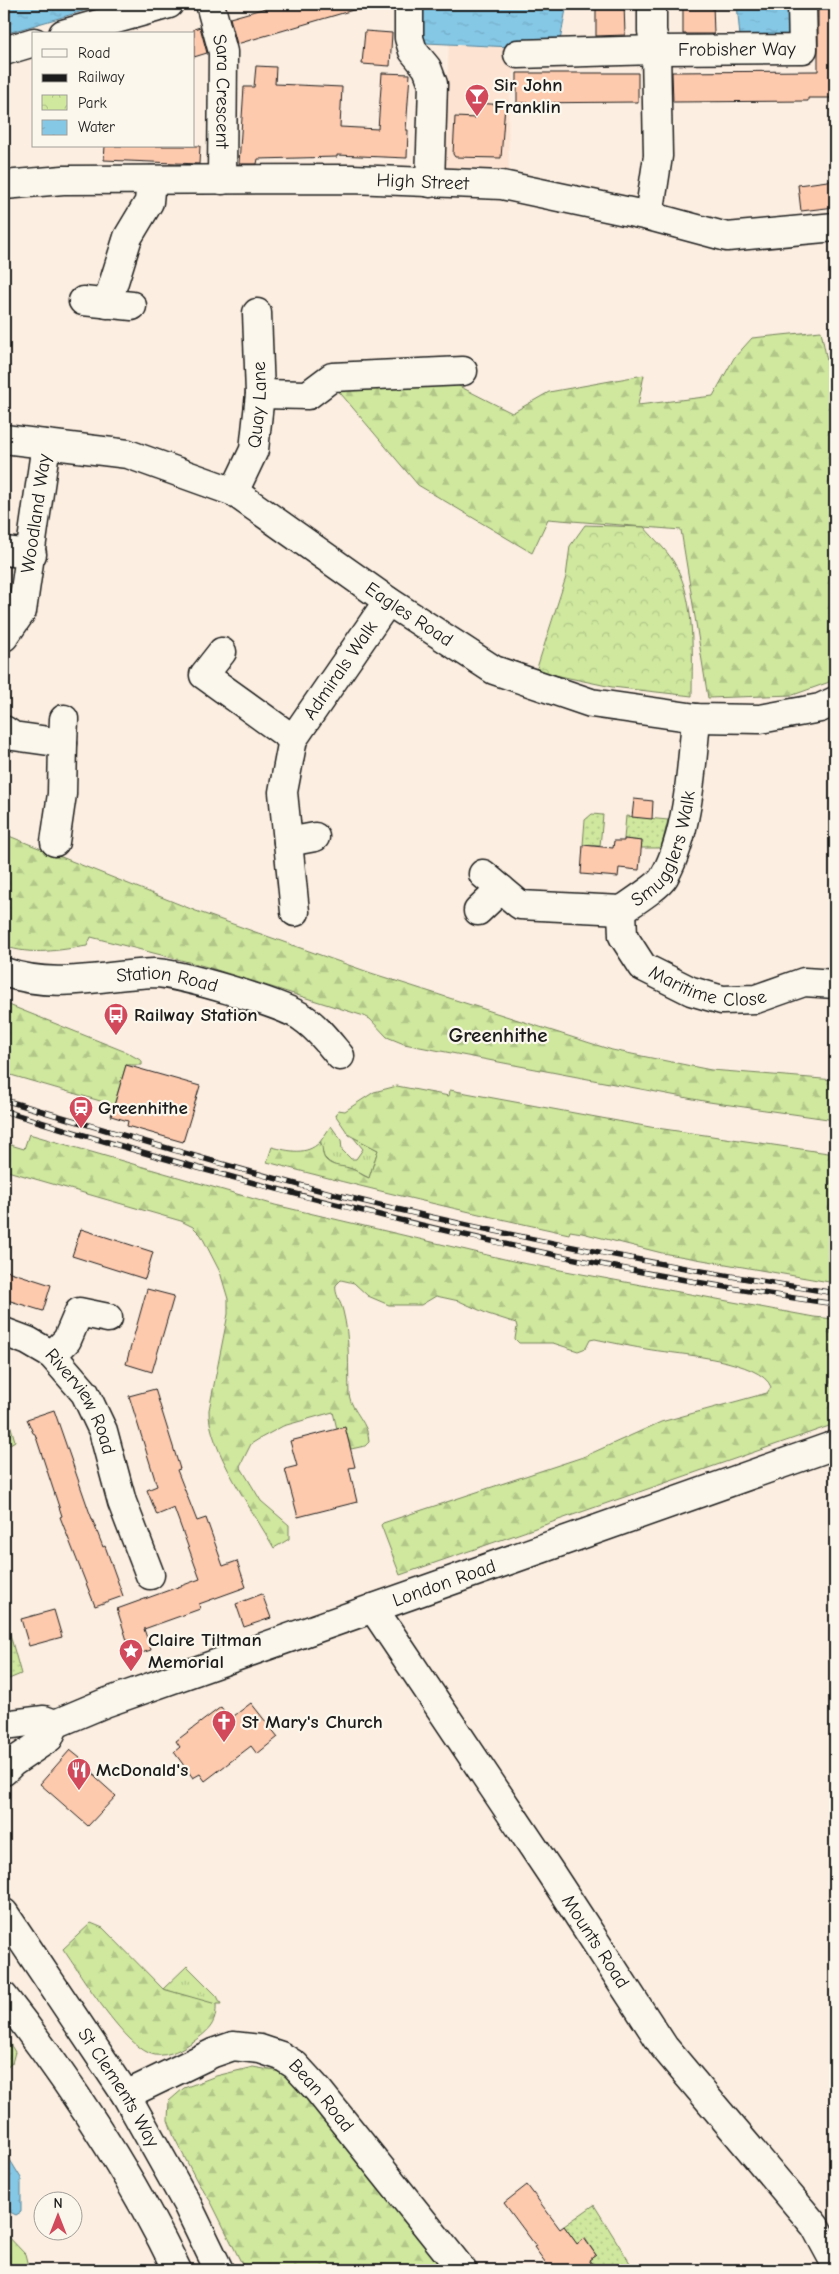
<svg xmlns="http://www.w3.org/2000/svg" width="839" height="2274" font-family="'Comic Neue',sans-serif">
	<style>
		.built { fill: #fde3d1 }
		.grass { fill: url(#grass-tufts); stroke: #76825d }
		.forest { fill: url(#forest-firs); stroke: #76825d }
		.park { fill: url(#park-crowns); stroke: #76825d }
		.garden { fill: url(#garden-dots); stroke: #76825d }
		.water { fill: url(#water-ripples); stroke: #5b8395 }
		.building { fill: #fecaae; stroke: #1c1c1c }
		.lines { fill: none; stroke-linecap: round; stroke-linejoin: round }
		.minor-casing { stroke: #1c1c1c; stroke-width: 31 }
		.major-casing { stroke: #1c1c1c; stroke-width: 31 }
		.minor { stroke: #fbf7ec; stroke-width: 28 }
		.major { stroke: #fbf7ec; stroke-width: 28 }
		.rail-casing { stroke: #1c1c1c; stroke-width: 5.5 }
		.rail { stroke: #fbf7ec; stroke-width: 4; stroke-dasharray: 11; stroke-linecap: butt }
		.labels { text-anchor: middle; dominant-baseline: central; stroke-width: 4.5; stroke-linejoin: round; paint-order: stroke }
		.street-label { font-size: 19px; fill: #1c1c1c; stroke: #fbf7ec }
		.poi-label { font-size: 19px; font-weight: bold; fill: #1c1c1c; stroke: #fbf7ec; text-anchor: start }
		.quarter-label { font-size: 21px; font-weight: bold; fill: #1c1c1c; stroke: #fbf7ec }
	</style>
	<defs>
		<pattern id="grass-tufts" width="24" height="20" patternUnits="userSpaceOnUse" patternTransform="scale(1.25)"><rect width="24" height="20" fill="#cfe89e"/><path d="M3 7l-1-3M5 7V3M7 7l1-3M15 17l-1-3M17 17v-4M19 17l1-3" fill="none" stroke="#b1c688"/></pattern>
		<pattern id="forest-firs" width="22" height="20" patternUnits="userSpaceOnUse" patternTransform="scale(1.25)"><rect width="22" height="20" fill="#cfe89e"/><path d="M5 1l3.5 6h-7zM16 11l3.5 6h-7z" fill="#b1c688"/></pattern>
		<pattern id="park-crowns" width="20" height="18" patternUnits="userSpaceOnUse" patternTransform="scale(1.25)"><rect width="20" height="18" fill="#cfe89e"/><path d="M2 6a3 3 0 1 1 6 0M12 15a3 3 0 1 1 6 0" fill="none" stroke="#b1c688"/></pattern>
		<pattern id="garden-dots" width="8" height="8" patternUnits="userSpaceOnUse" patternTransform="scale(1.25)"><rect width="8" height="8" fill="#cfe89e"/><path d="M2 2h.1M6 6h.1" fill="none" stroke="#b1c688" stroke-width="1.8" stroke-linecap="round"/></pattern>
		<pattern id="water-ripples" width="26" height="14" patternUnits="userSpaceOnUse" patternTransform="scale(1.25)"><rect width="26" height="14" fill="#85c8e6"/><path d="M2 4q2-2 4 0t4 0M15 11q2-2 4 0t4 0" fill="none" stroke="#72abc5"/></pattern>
	</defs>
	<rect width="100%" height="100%" fill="#fceee0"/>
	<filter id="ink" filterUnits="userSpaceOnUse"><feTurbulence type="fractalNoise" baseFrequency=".02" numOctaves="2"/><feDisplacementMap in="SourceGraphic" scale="10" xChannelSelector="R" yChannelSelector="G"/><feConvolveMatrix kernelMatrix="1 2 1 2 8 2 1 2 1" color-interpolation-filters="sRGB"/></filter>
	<g filter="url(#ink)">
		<path class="built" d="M449,45L514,48L513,84L508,104L509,177H443Z"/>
		<path class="grass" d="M331,1126L341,1140L342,1150L351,1159H356L363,1149L353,1137L378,1150L369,1178L352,1169L336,1166L329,1162L324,1157L320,1142Z
			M187,1966L217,1996L221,2004H211L163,1989Z
			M4,2034L15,2052L12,2063L4,2070Z"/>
		<path class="forest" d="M821,331L827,361L835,360V680L793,695L708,698L681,530L548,519L532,553L418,485L336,388L455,384L512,413L549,392L644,375L638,405L713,396L734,358L752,338Z
			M4,834L196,911L371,973L612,1050L711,1070L835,1080V1120L709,1102L404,1044L387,1037L370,1019L364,1016L204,966L91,937L87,946C59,950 32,956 4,946Z
			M4,1003L126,1052L142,1061V1065H126L114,1105L4,1073Z
			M397,1086L449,1096L450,1090L650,1127L835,1154V1283L662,1253L582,1233L570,1231L569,1234C468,1212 367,1189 267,1162L272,1147C289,1151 306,1156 320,1142C324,1147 321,1155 326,1160C334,1168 343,1165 352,1169C358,1171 362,1176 369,1178L378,1150L349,1135L336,1116L338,1110L345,1111L374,1092Z
			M29,1134L275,1205L517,1262L814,1317L835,1319V1424L400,1575L381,1525L383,1523L583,1457L661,1422L767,1393L771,1387C761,1360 678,1354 652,1350C633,1347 614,1343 595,1339L590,1340L586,1348L578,1351L553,1343H519L515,1339L517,1327L516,1323L488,1314L459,1301L436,1296L421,1305H389L368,1296L354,1283L341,1280L336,1285C334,1293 341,1302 343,1311C350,1338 348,1367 349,1395C352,1412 369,1423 369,1442L365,1446L351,1449L345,1428L337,1429L333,1412L283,1426L259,1439L251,1444L240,1466L261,1501L289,1525V1539L274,1548C255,1514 207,1447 209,1410L228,1314V1299L220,1272L201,1235L193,1227L181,1221L4,1170V1143L24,1149Z
			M91,1923L103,1928L163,1989L216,2004C217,2023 209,2031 194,2041C183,2048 169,2057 155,2055C127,2051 80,1973 63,1949Z
			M253,2067L287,2073L454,2270H245L211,2202L198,2183L174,2137L168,2120L169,2101L184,2088L216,2076Z"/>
		<path class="park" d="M585,525L644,527C654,539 669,552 676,566C696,605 692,654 692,696L612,687L536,671L566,577L570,546Z
			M4,2232L25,2254L29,2270H4Z"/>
		<path class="garden" d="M592,814L603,815L600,846L583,845L585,820Z
			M626,816L668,820L661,848H641L642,841L624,839Z
			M6,1410L15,1441L4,1448V1411Z
			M4,1613L21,1674L4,1681Z
			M594,2205L630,2263L619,2270H596L589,2260L596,2255L585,2238L577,2244L564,2226Z"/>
		<path class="water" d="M4,4H107L4,34Z
			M423,4H567L559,46L555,49L426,43L422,38Z
			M737,4H790L789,34L788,36L740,37Z
			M4,2150L21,2178V2212L16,2215L4,2209Z"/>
		<path class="building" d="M280,4H359L360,8L237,44L230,18Z
			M596,4H624L625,35L596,36Z
			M683,4H713L714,34H683Z
			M818,4H835V98H808V101L673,102L672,72L818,71Z
			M200,27L207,53L194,57V29Z
			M365,31L392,33L390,66L362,64Z
			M256,66L276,67L275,84L342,87L340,127L378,129L382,73L410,74L406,130H408L407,158L337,155V157L258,159L257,164H239L244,87H254Z
			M517,73H638V102L517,103Z
			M476,103L505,105L501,158L455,157L453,154L455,117L476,118Z
			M105,146H200L199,164L104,160Z
			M835,180V207L801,211L798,185Z
			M634,799L653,801L652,819L632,817Z
			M624,839L642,841L639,870L619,868L618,877L581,874L583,845L613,848L614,841H624Z
			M126,1065L200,1086L183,1142L127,1126L128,1121L111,1116Z
			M81,1229L153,1252L145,1279L72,1256Z
			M4,1270L51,1285L43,1311L4,1299Z
			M147,1289L174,1296L152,1372L126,1364Z
			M155,1389L180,1469L177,1470L197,1521L206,1518L223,1566L237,1561L246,1587L199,1604L200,1609L144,1629L151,1650L132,1656L117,1609L200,1579L174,1508L157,1515L147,1490L157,1486L129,1396Z
			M54,1410L89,1511L103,1547L105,1546L123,1596L95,1606L60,1517L62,1516L35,1434L33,1433L27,1419Z
			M345,1427L355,1467L349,1468L357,1502L298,1517L285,1469L297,1466L290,1441Z
			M262,1594L271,1618L244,1627L236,1604Z
			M54,1610L62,1637L29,1646L21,1619Z
			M251,1703L278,1737L257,1754L251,1746L205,1781L200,1774L193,1778L174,1752L180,1747L176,1741L221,1707L230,1719Z
			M70,1750L91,1767L96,1778L116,1796L88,1826L40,1784Z
			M527,2185L560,2229L564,2226L577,2244L584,2238L596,2255L589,2260L596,2270H551L534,2247L536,2246L504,2203Z"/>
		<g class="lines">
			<defs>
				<g id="minor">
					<path id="s1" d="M210,4L223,52L222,180"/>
					<path d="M409,4V38L413,51L427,68L433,84L430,183"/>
					<path d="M63,34L169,4"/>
					<path d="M4,51L34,42"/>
					<path id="s2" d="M518,54L656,50L803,49L802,4"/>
					<path d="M649,216L658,156L656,50L652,31V4"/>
					<path d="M83,301L132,306"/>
					<path d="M107,304L128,237L149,202L151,180"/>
					<path d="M260,394L308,395L332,377L463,371"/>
					<path id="s3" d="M4,439L128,454L234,492L388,601L494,670L591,703L696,718L760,719L820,708L835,701"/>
					<path id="s4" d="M234,492L254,450L260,394L257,313"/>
					<path d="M4,551L32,554"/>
					<path id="s5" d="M4,637L22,611L46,444"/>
					<path d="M222,652L204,675L293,739"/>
					<path d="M4,730L13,736L63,743L62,794L55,842"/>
					<path d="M63,743L64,719"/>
					<path d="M288,842L315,837"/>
					<path id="s6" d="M483,874L520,905L622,910C632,903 660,885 664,877C688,835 692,766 696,718"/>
					<path id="s7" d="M622,910L623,936L643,967L691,991L722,1000L756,999L804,982L835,984"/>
					<path d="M478,911L501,889"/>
					<path id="s8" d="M295,912L283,792L293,739L388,601"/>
					<path id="s9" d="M4,972C56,990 102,975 154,973C178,973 284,1004 303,1018C318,1028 329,1043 340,1056"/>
					<path id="s10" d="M4,1332L28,1341L52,1355L85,1393L103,1431L122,1502L150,1575"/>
					<path d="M52,1355L67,1340L79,1312L108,1318"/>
					<path id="s11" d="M373,1608L550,1872L664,2047L815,2226L835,2263"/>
					<path id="s12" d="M126,2095L213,2053L233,2046L260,2049L281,2056L295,2065L318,2090L462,2270"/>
				</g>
				<g id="major">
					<path id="s13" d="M4,185L63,180L352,179L502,185L649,216L727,237L835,227"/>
					<path id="s14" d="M4,1725L44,1720L55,1724L105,1703L835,1445"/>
					<path d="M4,1771L12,1763L49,1738L55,1724"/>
					<path id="s15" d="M4,1913L126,2095L187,2204L219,2270"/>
					<path d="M4,1997C70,2082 130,2172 177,2270"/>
				</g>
			</defs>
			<use href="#minor" class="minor-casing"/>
			<use href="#major" class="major-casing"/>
			<use href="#minor" class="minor"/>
			<use href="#major" class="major"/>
			<defs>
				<path id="rail" d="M4,1100C114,1132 223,1166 334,1194C499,1235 667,1267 835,1293
					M4,1111C276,1195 553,1264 835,1304"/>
			</defs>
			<use href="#rail" class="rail-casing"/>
			<use href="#rail" class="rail"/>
		</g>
	</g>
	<defs>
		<symbol id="bar-pin" viewBox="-11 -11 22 30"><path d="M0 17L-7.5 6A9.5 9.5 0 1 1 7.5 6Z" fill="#d1495b" stroke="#fbf7ec"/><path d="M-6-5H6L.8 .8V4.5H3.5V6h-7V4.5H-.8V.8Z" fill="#fff"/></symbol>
		<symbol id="bus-pin" viewBox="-11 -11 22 30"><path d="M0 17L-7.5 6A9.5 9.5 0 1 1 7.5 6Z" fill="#d1495b" stroke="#fbf7ec"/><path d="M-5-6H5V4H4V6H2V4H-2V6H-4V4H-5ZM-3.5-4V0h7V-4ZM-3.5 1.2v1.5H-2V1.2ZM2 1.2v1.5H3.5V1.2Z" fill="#fff"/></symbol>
		<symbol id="station-pin" viewBox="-11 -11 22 30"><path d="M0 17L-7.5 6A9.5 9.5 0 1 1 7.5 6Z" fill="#d1495b" stroke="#fbf7ec"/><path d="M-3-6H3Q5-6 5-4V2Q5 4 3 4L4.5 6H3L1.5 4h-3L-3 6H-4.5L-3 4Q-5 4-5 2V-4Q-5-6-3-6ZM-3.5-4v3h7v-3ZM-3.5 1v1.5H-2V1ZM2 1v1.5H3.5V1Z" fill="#fff"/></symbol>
		<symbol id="sight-pin" viewBox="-11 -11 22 30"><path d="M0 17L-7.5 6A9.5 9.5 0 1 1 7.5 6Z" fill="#d1495b" stroke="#fbf7ec"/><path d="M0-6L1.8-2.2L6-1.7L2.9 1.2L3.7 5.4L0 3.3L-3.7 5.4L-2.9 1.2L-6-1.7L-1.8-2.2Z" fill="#fff"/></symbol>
		<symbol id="church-pin" viewBox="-11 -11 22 30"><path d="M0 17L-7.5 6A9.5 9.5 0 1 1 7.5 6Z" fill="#d1495b" stroke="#fbf7ec"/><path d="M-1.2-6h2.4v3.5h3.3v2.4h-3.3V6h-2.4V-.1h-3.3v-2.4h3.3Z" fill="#fff"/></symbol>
		<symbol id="restaurant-pin" viewBox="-11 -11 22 30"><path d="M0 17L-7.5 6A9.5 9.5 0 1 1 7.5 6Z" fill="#d1495b" stroke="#fbf7ec"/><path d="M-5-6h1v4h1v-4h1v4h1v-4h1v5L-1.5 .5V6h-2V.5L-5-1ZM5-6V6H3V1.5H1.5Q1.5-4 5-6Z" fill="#fff"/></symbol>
	</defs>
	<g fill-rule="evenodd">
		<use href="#bar-pin" x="463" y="82" width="28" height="38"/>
		<use href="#bus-pin" x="102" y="1001" width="28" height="38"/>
		<use href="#station-pin" x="67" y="1094" width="28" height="38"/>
		<use href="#sight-pin" x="117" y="1637" width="28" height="38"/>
		<use href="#church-pin" x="210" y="1708" width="28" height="38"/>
		<use href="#restaurant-pin" x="65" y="1756" width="28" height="38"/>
	</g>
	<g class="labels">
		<g class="street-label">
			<text stroke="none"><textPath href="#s2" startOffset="219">Frobisher Way</textPath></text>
			<text stroke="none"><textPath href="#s1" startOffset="89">Sara Crescent</textPath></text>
			<text stroke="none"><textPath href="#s13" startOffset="419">High Street</textPath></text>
			<text stroke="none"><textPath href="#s4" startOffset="92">Quay Lane</textPath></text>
			<text stroke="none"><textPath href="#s5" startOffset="130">Woodland Way</textPath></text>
			<text stroke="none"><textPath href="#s3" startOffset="451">Eagles Road</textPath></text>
			<text stroke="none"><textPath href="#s8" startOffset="258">Admirals Walk</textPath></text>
			<text stroke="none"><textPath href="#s6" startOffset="229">Smugglers Walk</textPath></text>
			<text stroke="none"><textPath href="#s7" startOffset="132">Maritime Close</textPath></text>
			<text stroke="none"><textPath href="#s9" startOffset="165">Station Road</textPath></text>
			<text stroke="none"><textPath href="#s10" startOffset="109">Riverview Road</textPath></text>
			<text stroke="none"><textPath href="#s14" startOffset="466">London Road</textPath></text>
			<text stroke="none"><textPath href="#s11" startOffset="401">Mounts Road</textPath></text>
			<text stroke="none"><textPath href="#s15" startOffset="209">St Clements Way</textPath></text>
			<text stroke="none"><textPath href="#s12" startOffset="224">Bean Road</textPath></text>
		</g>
		<g class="poi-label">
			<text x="494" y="85">Sir John<tspan x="494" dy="22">Franklin</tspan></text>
			<text x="134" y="1015">Railway Station</text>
			<text x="98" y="1108">Greenhithe</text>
			<text x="148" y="1640">Claire Tiltman<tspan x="148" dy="22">Memorial</tspan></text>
			<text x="242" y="1722">St Mary's Church</text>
			<text x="96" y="1770">McDonald's</text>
		</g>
		<g class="quarter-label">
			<text x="498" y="1035">Greenhithe</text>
		</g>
	</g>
	<rect width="839" height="2274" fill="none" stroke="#fbf7ec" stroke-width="20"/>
	<rect x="10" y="10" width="819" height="2254" fill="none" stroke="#1c1c1c" stroke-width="2" filter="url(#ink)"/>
	<rect x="32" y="32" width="162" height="115" fill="#fbf7ec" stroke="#a29f99"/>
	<rect x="42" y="49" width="25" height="8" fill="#fbf7ec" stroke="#a29f99"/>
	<text x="78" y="58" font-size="15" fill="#1c1c1c">Road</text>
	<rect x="42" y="74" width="25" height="8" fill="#1c1c1c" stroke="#a29f99"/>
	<text x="78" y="82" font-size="15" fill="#1c1c1c">Railway</text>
	<rect x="42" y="95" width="25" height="15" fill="url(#park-crowns)" stroke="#a29f99"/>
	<text x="78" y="108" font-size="15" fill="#1c1c1c">Park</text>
	<rect x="42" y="120" width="25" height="15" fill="url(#water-ripples)" stroke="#a29f99"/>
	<text x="78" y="132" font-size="15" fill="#1c1c1c">Water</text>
	<g transform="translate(58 2216)"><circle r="24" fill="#fbf7ec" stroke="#a29f99"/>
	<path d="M0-4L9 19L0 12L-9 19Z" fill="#d1495b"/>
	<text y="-8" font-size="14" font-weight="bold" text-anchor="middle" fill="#1c1c1c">N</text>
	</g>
</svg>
